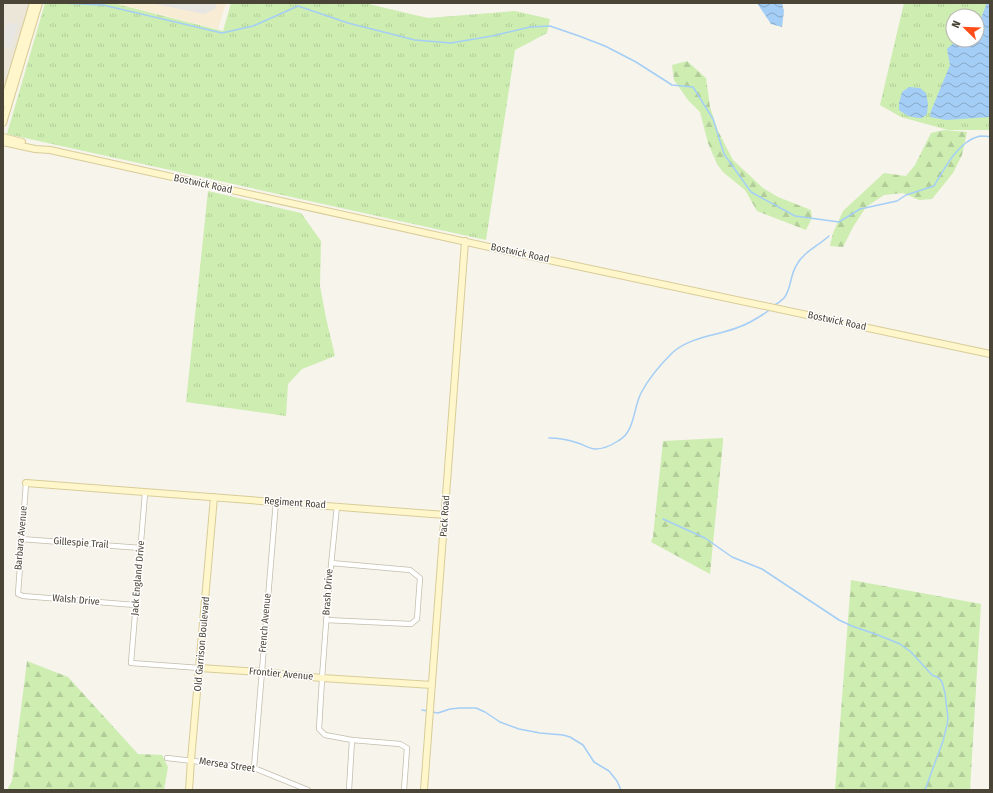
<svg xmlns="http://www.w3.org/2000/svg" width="993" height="793" font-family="'Fira Sans Condensed',sans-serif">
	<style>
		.residential { fill: #ebe6d8 }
		.commercial { fill: #f9ecd5 }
		.grass { fill: url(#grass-tufts); fill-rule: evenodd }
		.forest { fill: url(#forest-firs) }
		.parking { fill: #e8e6e2 }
		.water { fill: url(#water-waves) }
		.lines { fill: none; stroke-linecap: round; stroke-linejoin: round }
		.stream { stroke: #a4cef6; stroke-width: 1.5 }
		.street-casing { stroke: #c3bdac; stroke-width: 6 }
		.secondary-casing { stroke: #d9cc98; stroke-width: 8 }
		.street { stroke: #fff; stroke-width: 4.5 }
		.secondary { stroke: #fff6cc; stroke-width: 6 }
		.labels { text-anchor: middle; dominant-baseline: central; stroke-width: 3; stroke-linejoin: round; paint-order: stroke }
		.street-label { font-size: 10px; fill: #4b4538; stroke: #fff }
	</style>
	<defs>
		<pattern id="grass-tufts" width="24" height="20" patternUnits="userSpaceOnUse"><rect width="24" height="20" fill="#cdedb1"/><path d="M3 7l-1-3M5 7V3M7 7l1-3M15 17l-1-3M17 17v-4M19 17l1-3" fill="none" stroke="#b2cd99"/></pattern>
		<pattern id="forest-firs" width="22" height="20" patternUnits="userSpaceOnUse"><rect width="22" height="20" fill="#cdedb1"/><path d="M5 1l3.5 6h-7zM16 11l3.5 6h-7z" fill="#b2cd99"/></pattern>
		<pattern id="water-waves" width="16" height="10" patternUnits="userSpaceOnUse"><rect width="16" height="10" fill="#a4cef6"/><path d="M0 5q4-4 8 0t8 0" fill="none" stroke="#88a9c8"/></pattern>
	</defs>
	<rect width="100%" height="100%" fill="#f6f4eb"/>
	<path class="residential" d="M3,3H32L3,99Z"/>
	<path class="commercial" d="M115,3H226L218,29Z"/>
	<path class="grass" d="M45,3H113L223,31L231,3H364L428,18L515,11L550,19L547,33L515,50L486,240L7,134Z
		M904,3H990V130H948L901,117L880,105ZM953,16H977V40H953Z
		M208,191L301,213L321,241L320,286L326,318L335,356L302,369L288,384L286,416L186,402Z"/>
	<path class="forest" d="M687,61L706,78L710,107L718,131L733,160L763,188L778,197L811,210L812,218L806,230L757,211L745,190L723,172L717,164L708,143L700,112L688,100L674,80L672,65Z
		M944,130L967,132L962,155L953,173L932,199L919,200L903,193L884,195L866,207L853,227L843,247L830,246L833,233L843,211L884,173L906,176L915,165L931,133Z
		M723,438V442L710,574L651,542L653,537L663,441Z
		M851,580L981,604L970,790H835Z
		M27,661L68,677L138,754L162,755L168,767L164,790H7L12,781Z"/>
	<path class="parking" d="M150,3H217L215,9L204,14Z
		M7,22L18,25L11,49L3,47V34Z"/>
	<path class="water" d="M757,3H782L784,11L782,27L771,24Z
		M987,3H990V117L946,120L930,117L931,111L950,65L947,49C956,39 964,40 977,40V26L979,23Z
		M909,87L920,88L926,93L928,104L927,114L922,118C912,118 907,116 899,110V103L902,92Z"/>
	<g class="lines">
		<path class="stream" d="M61,3L103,5L222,33L253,26L298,6L348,23L415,40L451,43L492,36L530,27L550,26L579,36L605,46L636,62L672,85L693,87L713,119L724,154L751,192L795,216L839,222L860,209L897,201L906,195L934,186C944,169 958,141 980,136C983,136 987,136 990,137
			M773,306C777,304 781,301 784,298C791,290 790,276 796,266C803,252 818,246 829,236
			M549,438C559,438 569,440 578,443C584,445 590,449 595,449C603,449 612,445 618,441C635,432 633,409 641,393C649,378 660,365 672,353C691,336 717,336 739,327C751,323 761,316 771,309
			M663,519L705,538L732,557L762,569L839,620L852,626L878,635L900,644L911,652L932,675L939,678L942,682L945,693L948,718L947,725L943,741L925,790
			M422,710L428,711
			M432,712L438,713L450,709L460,708H476L485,712L500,722L519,729L540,733L563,735L570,737L583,745L594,762L609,771L617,781L621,790"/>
		<defs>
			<path id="street" d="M26,483L18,594L23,596L135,605
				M145,493L131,663L200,668
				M337,506C329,580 323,654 319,729L325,735L352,740L400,744L407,748L404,790
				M21,539L141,548
				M326,620L411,624L417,619L420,578L410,570L331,563
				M167,758L254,768L308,790
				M254,768L276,501
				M349,790L352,740"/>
			<path id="secondary" d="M3,104L33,3
				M3,123L39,3
				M3,137L22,142
				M3,142L35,149L50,150L530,256L990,354
				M26,483L445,515
				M200,668L261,672L322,678L432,685
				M189,790L191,760L214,497
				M424,790L465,241"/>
		</defs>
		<use href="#street" class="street-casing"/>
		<use href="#secondary" class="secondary-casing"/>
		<use href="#street" class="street"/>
		<use href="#secondary" class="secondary"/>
	</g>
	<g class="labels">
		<g class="street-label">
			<text transform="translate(203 184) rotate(12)">Bostwick Road</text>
			<text transform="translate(520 253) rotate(12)">Bostwick Road</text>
			<text transform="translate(837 321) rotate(12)">Bostwick Road</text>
			<text transform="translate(295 503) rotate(4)">Regiment Road</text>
			<text transform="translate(445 516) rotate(-86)">Pack Road</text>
			<text transform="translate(21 538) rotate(-85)">Barbara Avenue</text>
			<text transform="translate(81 543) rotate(4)">Gillespie Trail</text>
			<text transform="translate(138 578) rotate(-85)">Jack England Drive</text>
			<text transform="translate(328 592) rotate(-86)">Brash Drive</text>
			<text transform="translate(76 600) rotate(5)">Walsh Drive</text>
			<text transform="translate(265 623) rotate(-85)">French Avenue</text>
			<text transform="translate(202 644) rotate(-85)">Old Garrison Boulevard</text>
			<text transform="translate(281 674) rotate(5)">Frontier Avenue</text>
			<text transform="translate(227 765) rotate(8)">Mersea Street</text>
		</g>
	</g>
	<rect width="993" height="793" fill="none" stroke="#4b4538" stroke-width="8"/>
	<g transform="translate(965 28) rotate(293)"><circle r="19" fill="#ffffff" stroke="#b7b5af"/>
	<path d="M0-3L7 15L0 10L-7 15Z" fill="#ff4d19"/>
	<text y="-6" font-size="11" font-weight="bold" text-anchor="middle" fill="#4b4538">N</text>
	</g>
</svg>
